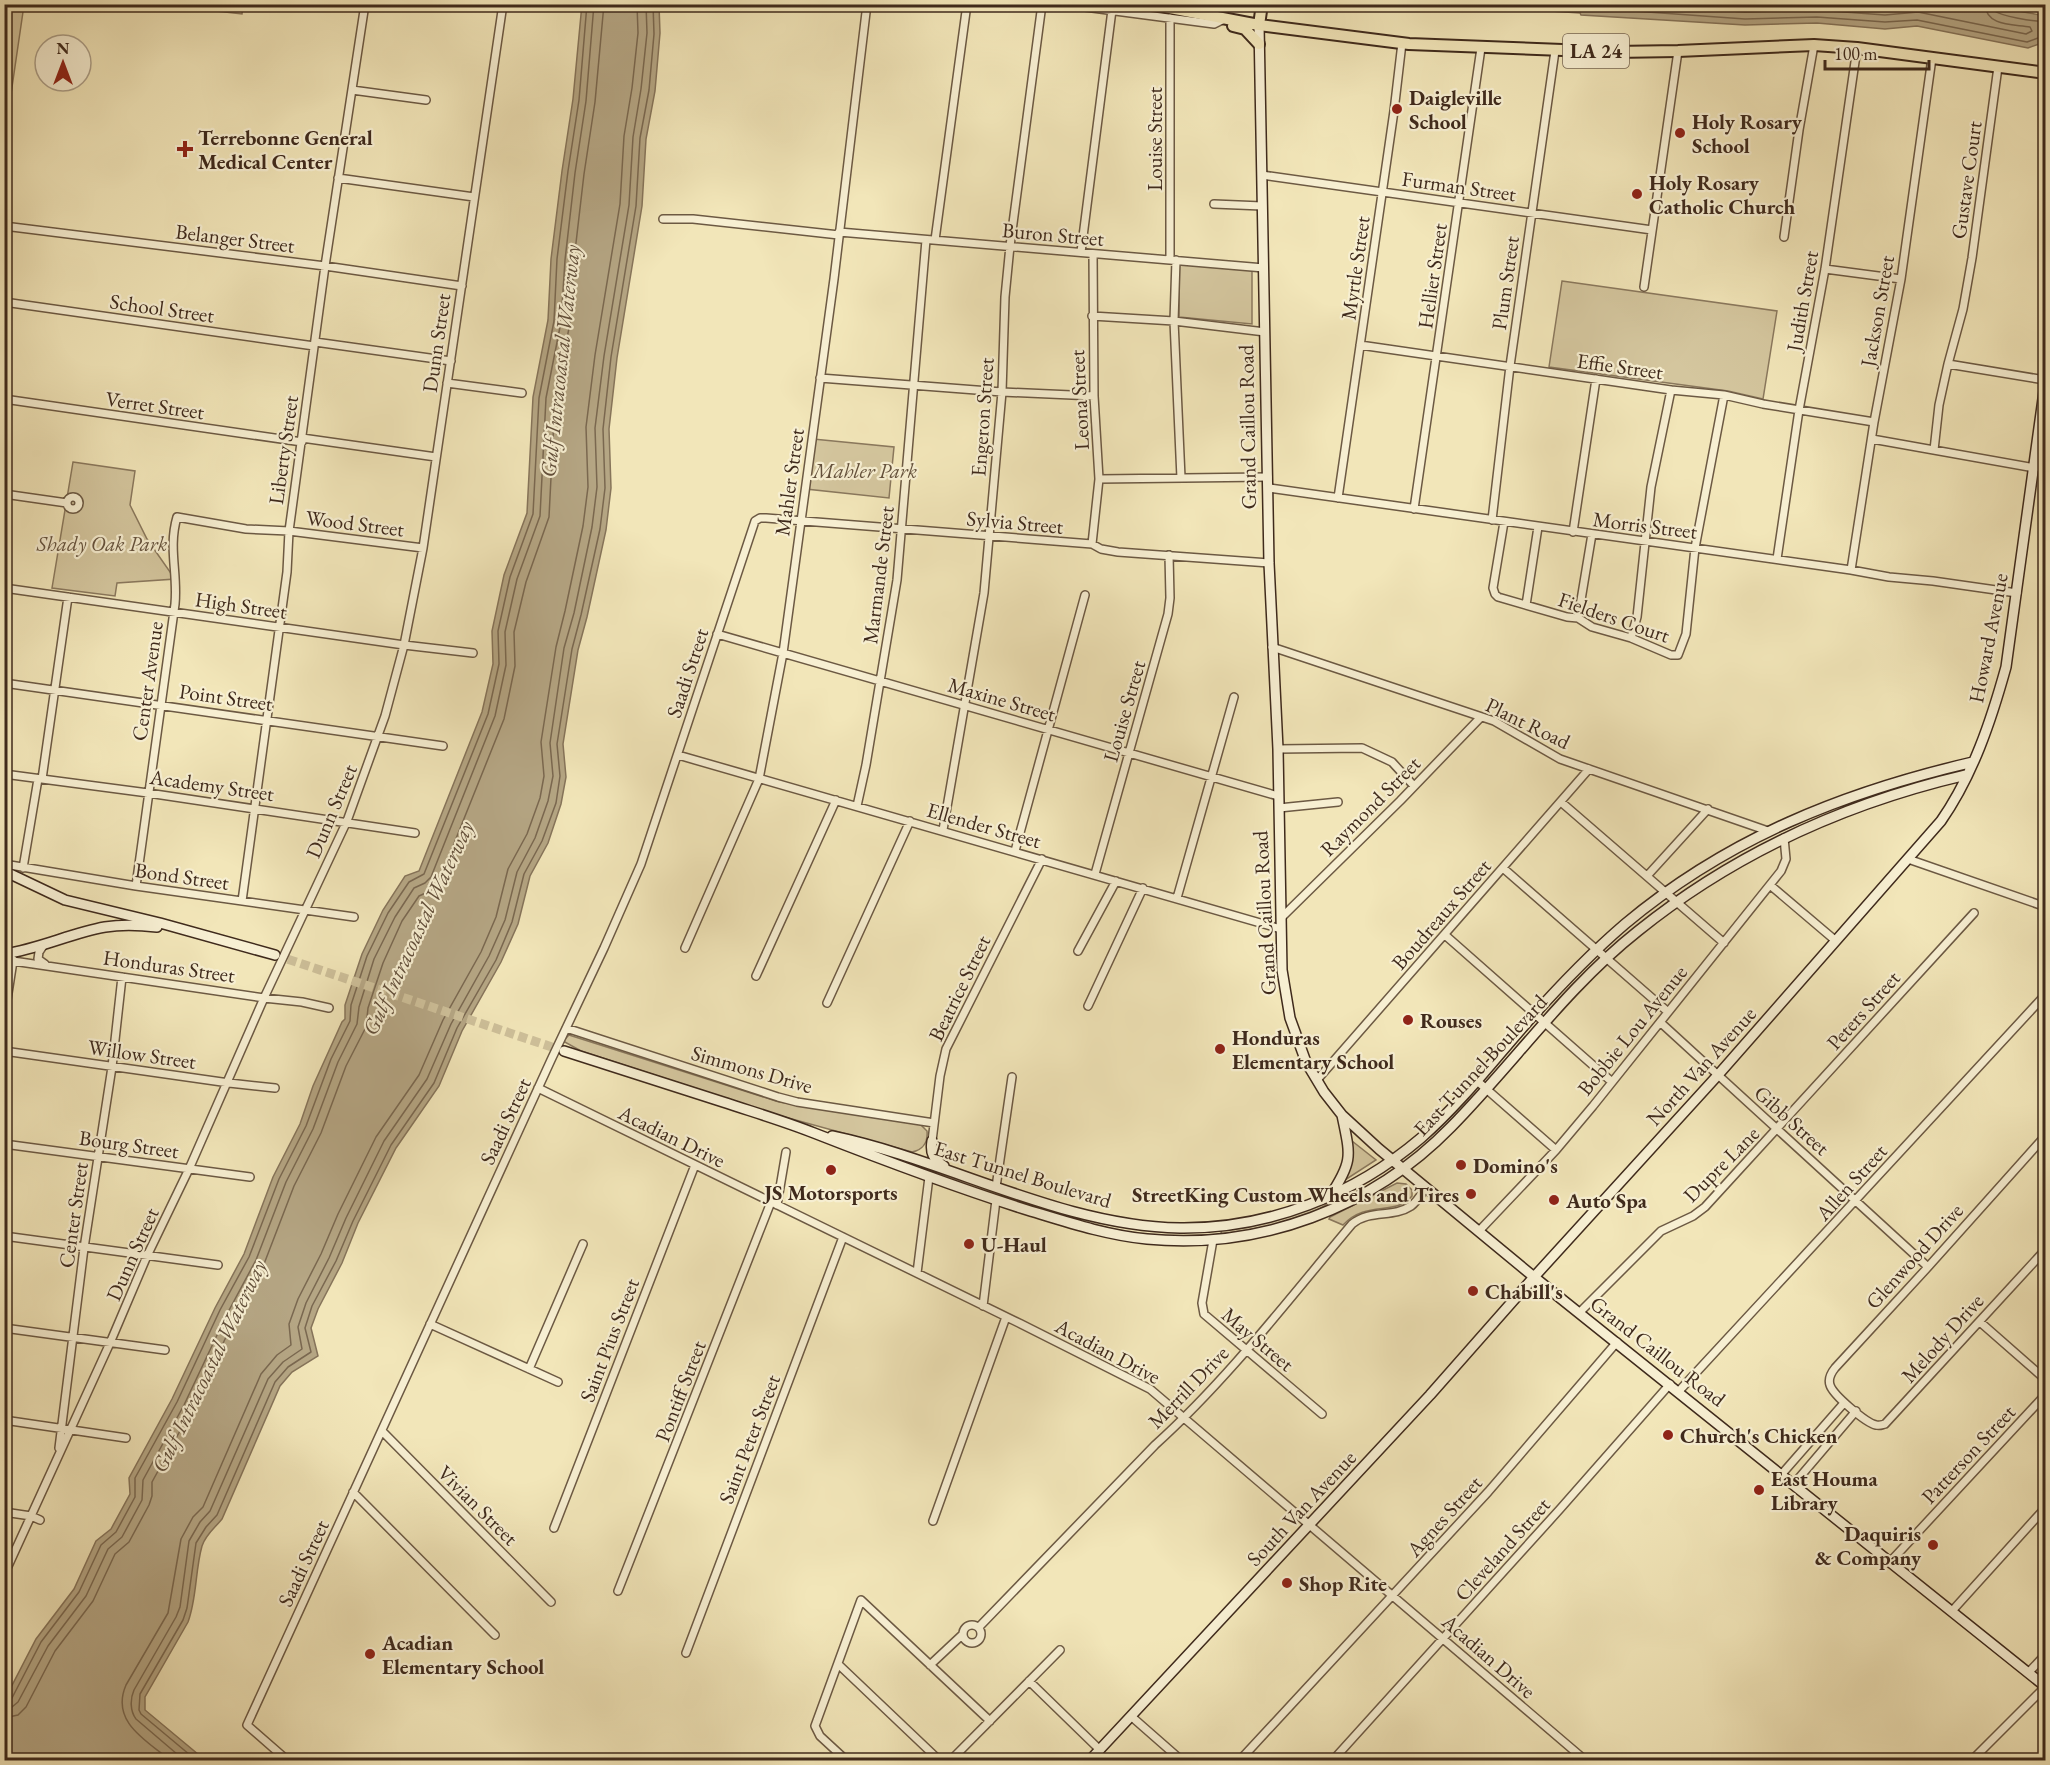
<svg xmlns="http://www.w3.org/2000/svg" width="2050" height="1765" font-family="'EB Garamond',serif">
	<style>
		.green { fill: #d4c69e; stroke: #8a785d; stroke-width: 1.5 }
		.water { fill: #b5a684; stroke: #86745a; stroke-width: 1.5 }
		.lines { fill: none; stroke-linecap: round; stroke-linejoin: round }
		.shore { stroke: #7a6850; stroke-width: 1.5 }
		.secondary-tunnel { stroke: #cec09a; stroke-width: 9; stroke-dasharray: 9 4.5; stroke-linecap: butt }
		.minor-casing { stroke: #6c5943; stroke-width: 10 }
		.secondary-casing { stroke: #3f2a1c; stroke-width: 12 }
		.primary-casing { stroke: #3f2a1c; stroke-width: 14 }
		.minor { stroke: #f7efd2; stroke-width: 7 }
		.secondary { stroke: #f7efd2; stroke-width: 9 }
		.primary { stroke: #f2e6b9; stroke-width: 10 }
		.poi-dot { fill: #8f2418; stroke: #f7efd2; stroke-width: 2 }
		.labels { text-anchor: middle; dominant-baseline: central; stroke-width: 4.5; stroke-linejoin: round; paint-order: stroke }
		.shield { fill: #f7efd2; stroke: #766553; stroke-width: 1.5 }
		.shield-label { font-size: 20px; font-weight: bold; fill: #3f2a1c }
		.poi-label { font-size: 21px; font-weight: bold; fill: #3f2a1c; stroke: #f7efd2; text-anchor: start }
		.street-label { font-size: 21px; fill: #3f2a1c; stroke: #f7efd2 }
		.park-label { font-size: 21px; font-style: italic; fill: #64513c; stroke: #f7efd2 }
		.water-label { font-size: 22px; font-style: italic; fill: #624f3b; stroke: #f7efd2 }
	</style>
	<rect width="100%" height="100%" fill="#f2e6b9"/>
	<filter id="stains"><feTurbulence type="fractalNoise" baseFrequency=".00333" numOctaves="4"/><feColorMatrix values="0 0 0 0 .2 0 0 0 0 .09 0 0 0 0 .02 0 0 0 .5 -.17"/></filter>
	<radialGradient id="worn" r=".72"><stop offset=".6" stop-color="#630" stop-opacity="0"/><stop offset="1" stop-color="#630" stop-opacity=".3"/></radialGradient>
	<path class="green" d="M5,4L24,5L5,135L4,5Z
		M190,5L243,6L242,14L190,8Z
		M1179,264L1252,270V324L1179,317Z
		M1562,281L1777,311L1763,399L1728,391L1549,367Z
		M813,439L894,447L889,498L806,489Z
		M73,462L135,471L130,505L147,539L175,579L117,583L115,596L52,588Z
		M569,1035L779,1102L920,1124L927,1131C928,1142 923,1150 912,1152L781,1116L581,1051L563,1041Z
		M1352,1141L1376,1160L1345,1180L1344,1179Z
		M1384,1171L1314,1212L1276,1225L1222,1234L1221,1232L1222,1230L1239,1227Z
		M1397,1183L1406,1184L1412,1190V1196C1395,1217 1367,1199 1343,1225L1329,1219L1330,1217Z"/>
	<path class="water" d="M582,4L659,5L660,33L655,91L646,139L642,206L617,358L609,429L611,488L606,530L587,617L578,650L563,744L566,777L561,804L548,843L530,876L518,924L501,962L462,1031L439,1086L396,1148L358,1223L342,1263L318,1309L311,1328L318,1356L292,1372L280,1386L222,1519C215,1528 206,1534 202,1546C195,1571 197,1598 188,1622L145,1697V1710L205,1760H134L131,1758L116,1760H5V1699L36,1639L74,1589L96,1541L111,1529L130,1494L129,1478L172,1399L215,1308L244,1254L273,1177L300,1124L313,1086L342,1022L345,1019V1005L362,954L383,910L405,876L419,871L482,712L493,664L492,631L504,575L527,513L533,397L548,320L551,259L562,171L573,99Z
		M1448,5H1990C2009,10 2026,12 2045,16V45L2039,44L2028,48L1917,26L1885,29L1817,23L1745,25L1581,15L1580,13L1504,8L1502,7Z"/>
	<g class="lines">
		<path class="shore" d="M1536,4L1745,19L1817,17L1885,22L1917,20L2027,42L2038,38L2046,39
			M1630,4L1745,12L1817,10L1885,15L1918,12L2026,34L2032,31L2030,27C2014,24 1986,27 1985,4
			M1993,4V10C2002,17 2033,21 2046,22
			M4,1701L12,1698L41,1642L79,1592L101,1545L116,1532L135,1497V1478L177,1402L220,1310L249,1257L279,1179L306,1126L331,1059L350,1021L351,1005L367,956L388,913L409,882L424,874L488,714L499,664L498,631L510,577L533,514L539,398L554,321L557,259L568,171L579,100L587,4
			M4,1709L12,1707L18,1702L48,1646L86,1596L108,1549L122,1537L142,1500L143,1480L184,1405L227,1314L256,1260L286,1182L313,1129L338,1062L357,1024L359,1007L374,959L395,917L414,888L425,883L431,877L495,716L506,665L505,632L517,579L540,516L546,398L561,322L565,260L575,173L586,101L594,4
			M4,1718L18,1715L26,1707L55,1651L93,1601L115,1554L129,1542L149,1505L152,1496V1482L192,1409L235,1318L264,1264L294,1186L321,1133L346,1066L366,1027L368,1008L383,963L402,921L419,896L432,890L439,881L504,719L515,666L514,632L526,582L549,517L555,399L570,323L574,260L584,174L595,102L604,4
			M170,1760C147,1741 110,1722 126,1685L168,1613L181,1539L193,1517L203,1507L261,1374L277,1355L291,1345L289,1324L298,1299L321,1254L338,1214L376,1137L419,1075L443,1020L481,952L496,917L508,869L527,834L540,798L544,776L541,742L556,647L565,611L583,526L588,487L586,427L595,355L620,204L624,136L632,88L638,33L637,4
			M184,1760L136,1719C130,1711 130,1699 134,1690L176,1617L180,1607L189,1541L200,1522L210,1511L268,1379L283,1362L302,1349L298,1327L306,1303L329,1258L346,1218L384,1141L427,1079L451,1024L489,956L505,920L517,872L535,838L548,801L553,776L550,743L564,648L574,613L592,527L597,487L595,428L604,356L629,205L633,137L641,89L647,33L646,4
			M196,1760L141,1714L139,1710L140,1694L183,1620L187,1608L196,1543L206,1527L217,1515L275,1382L288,1367L311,1352L305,1328L312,1306L336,1261L353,1221L391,1145L434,1083L457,1028L496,960L512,922L524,874L542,841L556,803L560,776L557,744L572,649L581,615L600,529L605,488L603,429L611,357L636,206L640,138L649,90L654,34L653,4"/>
		<path class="secondary-tunnel" d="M275,955L564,1051"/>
		<defs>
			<path id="minor" d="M1062,4L1214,24L1224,19
				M352,90L426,100
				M1262,175L1652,230
				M338,178L474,197
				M1214,204L1262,206
				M663,219H693L839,235
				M4,226L325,266L462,286
				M839,232L1264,268
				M1784,237L1799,130L1814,45
				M935,240L967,4
				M1081,252L1112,10
				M1170,260V18
				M1176,260L1174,321L1181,478
				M1825,269L1901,279
				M1644,287L1678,51
				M4,302L314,346
				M1092,316L1174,321L1265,332
				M315,342L451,361
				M1360,345L1671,390L1724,395L1763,404L1874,422
				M1948,364L2045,380
				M820,378L1002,392L1094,396
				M447,383L522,393
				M4,399L302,442
				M302,438L436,457
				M1872,439L2035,468
				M1934,450L1939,405L1948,364L1963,309L1972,258L1998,67
				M1099,479L1268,477
				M1269,488L1851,570L1889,577L1933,581L2017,593
				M4,494L67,503
				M67 503a6 6 0 1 1 12 0a6 6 0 1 1-12 0Z
				M1338,498L1394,111L1402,43
				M1414,509L1481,48
				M1492,520L1510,366L1555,51
				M1504,522L1493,588L1495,594L1498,597L1567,617L1578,618L1592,627L1631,638L1671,655H1678L1686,634L1695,548L1724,395
				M1573,532L1596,379
				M1092,544L1099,479L1094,396L1093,254
				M1777,559L1799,410L1825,269L1857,48
				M1851,570L1874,422L1901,279L1932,58
				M4,588L404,645L473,653
				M1526,605L1538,527
				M1578,618L1592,534
				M717,634L1278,796
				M1631,638L1637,617L1651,487L1671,390
				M1272,647L1494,721L1560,759L1768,831
				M4,683L443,746
				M1278,749L1362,748L1392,762L1414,786
				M678,755L1281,929
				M4,774L148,793L415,833
				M42,779L68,597
				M1561,802L1724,943
				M857,806L866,765L897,580L926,240
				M1279,808L1338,802
				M943,830L984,593L1002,392L1005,297L1010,246L1042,4
				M1015,851L1085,595
				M1908,859L2046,907
				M4,864L136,886L354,917
				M23,868L38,779
				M1503,868L1668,1012
				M1095,874L1168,614L1170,598L1169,555
				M1647,876L1708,809
				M1770,885L1836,941
				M136,886L175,604C178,573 168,548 177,517L246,529L289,531L423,548
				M1177,898L1234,697
				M242,901L287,572L289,531L325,266L365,4
				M1281,918L1400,801L1481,717
				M1445,935L1612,1082
				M43,946L39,952L38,959L45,964
				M685,948L759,779L783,653L834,279L867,4
				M1078,951L1116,881
				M756,976L836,800
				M827,1003L910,821
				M1088,1006L1143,888
				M4,1019L13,961L264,998L302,1002L329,1008
				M1660,1022L1928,1267
				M566,1028L778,1097L797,1102L934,1123
				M4,1051L229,1083L275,1088
				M1317,1080L1589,769
				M1476,1080L1556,1150
				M538,1088L1021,1324L1150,1389L1585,1760
				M2046,1135L1928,1267L1835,1368C1831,1373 1828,1379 1830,1385C1833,1395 1866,1423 1876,1425C1880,1426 1881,1425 1885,1424L2046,1249
				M932,1141L940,1076L946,1049L1042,859
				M4,1144L250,1177
				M996,1187L1012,1077
				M777,1205L786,1152
				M1479,1231L1556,1150L1593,1106L1781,871L1786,859L1784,838
				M4,1236L218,1265
				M1213,1240L1202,1303L1204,1314L1322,1414
				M917,1273L929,1177
				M983,1306L996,1200
				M1579,1313L1661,1231L1693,1216L1705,1207L1974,913
				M1980,1322L2046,1380
				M430,1324L558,1382
				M4,1328L165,1350
				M529,1369L583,1244
				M1679,1391L2046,994
				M4,1420L126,1438
				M382,1431L551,1602
				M59,1448L84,1248L112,1067L122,977
				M1781,1475L1844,1403
				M1793,1485L1856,1411
				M353,1492L495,1635
				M4,1512L31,1516L40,1520
				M933,1521L1006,1317
				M554,1528L695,1165
				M1890,1562L2046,1394
				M4,1575L110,1343L147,1256L189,1169L264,998L347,821L385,716L404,645L423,548L503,4
				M618,1591L771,1202
				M1952,1611L2046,1507
				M963 1634a9 9 0 1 1 18 0a9 9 0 1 1-18 0Z
				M979,1627L1155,1445C1228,1379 1289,1299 1352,1224C1370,1209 1393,1218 1411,1206C1417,1202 1422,1193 1426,1187
				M686,1653L843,1237
				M838,1664L939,1760
				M930,1665L962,1635
				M2029,1672L2046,1654
				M1029,1681L1100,1750
				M1132,1717L1181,1760
				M287,1760L247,1725L551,1060L604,948L641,864L755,521L760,518H766L1092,544L1101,549L1118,552L1269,563
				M846,1760L820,1736L815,1726L861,1600L990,1721
				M951,1760L1060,1650
				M1240,1760L1488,1492L1617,1342
				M1333,1760L1560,1509L1670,1384
				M1972,1760L2045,1687"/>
			<path id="secondary" d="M1259,25L1269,563L1278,749L1282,970L1290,1018L1306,1062L1324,1092L1342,1115L1379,1149L1534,1277L2046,1687
				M4,871L65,900L160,923L275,955
				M4,954C39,949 71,933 105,927C123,924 140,925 157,927
				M4,959L13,961
				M564,1051C617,1068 670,1085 723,1102C753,1112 784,1121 814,1133C883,1160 952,1186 1024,1209C1064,1221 1105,1235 1147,1239C1260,1250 1372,1208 1451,1127C1514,1063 1567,987 1638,931C1735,853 1846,803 1966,775
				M832,1136C948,1160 1060,1226 1180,1228C1269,1229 1354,1195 1421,1138C1454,1109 1482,1075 1510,1042C1546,1000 1583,960 1625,924C1728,838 1844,792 1973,762
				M932,1141C930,1153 933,1159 944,1166
				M1330,1196C1354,1160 1350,1155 1342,1115
				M1090,1760L1430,1395L1534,1277L1718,1075L1941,821C1973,775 1991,721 2006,667L2046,377"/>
			<path id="primary" d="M1149,4L1259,25L1409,44L1614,52L1678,51L1814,45L1857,48L2046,73
				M1259,25L1262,4
				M1233,26L1245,29L1259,44"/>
		</defs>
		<use href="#minor" class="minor-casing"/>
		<use href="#secondary" class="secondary-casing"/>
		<use href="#primary" class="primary-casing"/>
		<use href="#minor" class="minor"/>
		<use href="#secondary" class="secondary"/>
		<use href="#primary" class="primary"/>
	</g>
	<g class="poi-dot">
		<circle cx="1397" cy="109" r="6"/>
		<circle cx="1680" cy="133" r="6"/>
		<path d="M182 140h6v6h6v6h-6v6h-6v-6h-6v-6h6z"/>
		<circle cx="1637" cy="194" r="6"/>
		<circle cx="1408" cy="1020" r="6"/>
		<circle cx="1220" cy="1049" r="6"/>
		<circle cx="1461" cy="1165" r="6"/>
		<circle cx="831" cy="1170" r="6"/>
		<circle cx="1471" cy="1194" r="6"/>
		<circle cx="1554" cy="1200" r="6"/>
		<circle cx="969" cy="1244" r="6"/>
		<circle cx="1473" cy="1291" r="6"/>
		<circle cx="1668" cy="1435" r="6"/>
		<circle cx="1759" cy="1490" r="6"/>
		<circle cx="1933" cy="1545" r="6"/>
		<circle cx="1287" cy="1583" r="6"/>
		<circle cx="370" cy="1654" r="6"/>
	</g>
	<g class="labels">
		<rect class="shield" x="1563" y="34" width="66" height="34" rx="4.5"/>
		<g class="shield-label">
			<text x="1596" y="51">LA 24</text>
		</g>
		<g class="poi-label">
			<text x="1409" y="97">Daigleville<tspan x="1409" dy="24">School</tspan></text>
			<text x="1692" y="121">Holy Rosary<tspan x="1692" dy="24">School</tspan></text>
			<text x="198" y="137">Terrebonne General<tspan x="198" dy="24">Medical Center</tspan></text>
			<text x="1649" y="182">Holy Rosary<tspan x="1649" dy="24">Catholic Church</tspan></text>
			<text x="1420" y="1020">Rouses</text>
			<text x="1232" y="1037">Honduras<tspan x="1232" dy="24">Elementary School</tspan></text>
			<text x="1473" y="1165">Domino's</text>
			<text x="831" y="1192" text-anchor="middle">JS Motorsports</text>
			<text x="1459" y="1194" text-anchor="end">StreetKing Custom Wheels and Tires</text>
			<text x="1566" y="1200">Auto Spa</text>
			<text x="981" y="1244">U-Haul</text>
			<text x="1485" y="1291">Chabill's</text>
			<text x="1680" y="1435">Church's Chicken</text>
			<text x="1771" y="1478">East Houma<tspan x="1771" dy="24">Library</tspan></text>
			<text x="1921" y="1533" text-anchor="end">Daquiris<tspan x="1921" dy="24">&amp; Company</tspan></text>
			<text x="1299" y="1583">Shop Rite</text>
			<text x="382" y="1642">Acadian<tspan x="382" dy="24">Elementary School</tspan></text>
		</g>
		<g class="street-label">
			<text transform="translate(1154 139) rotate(-90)">Louise Street</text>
			<text transform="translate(1966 180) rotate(-82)">Gustave Court</text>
			<text transform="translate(1459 186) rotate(8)">Furman Street</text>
			<text transform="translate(1053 234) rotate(5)">Buron Street</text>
			<text transform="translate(235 238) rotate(7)">Belanger Street</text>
			<text transform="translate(1355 268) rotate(-82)">Myrtle Street</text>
			<text transform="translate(1432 276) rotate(-82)">Hellier Street</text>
			<text transform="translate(1505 283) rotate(-82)">Plum Street</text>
			<text transform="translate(1802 301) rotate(-80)">Judith Street</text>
			<text transform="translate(162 308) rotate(8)">School Street</text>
			<text transform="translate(1877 311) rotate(-80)">Jackson Street</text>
			<text transform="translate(436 343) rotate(-82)">Dunn Street</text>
			<text transform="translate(1620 366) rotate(8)">Effie Street</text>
			<text transform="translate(1079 400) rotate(-93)">Leona Street</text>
			<text transform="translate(155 405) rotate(8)">Verret Street</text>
			<text transform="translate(982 417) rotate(-86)">Engeron Street</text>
			<text transform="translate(1247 427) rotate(-91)">Grand Caillou Road</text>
			<text transform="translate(283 450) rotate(-82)">Liberty Street</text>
			<text transform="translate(789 482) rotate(-82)">Mahler Street</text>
			<text transform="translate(1015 522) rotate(5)">Sylvia Street</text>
			<text transform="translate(355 523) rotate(7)">Wood Street</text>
			<text transform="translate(1645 525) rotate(7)">Morris Street</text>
			<text transform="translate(878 575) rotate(-83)">Marmande Street</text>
			<text transform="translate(241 605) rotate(8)">High Street</text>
			<text transform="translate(1614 617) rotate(19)">Fielders Court</text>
			<text transform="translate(1988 638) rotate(-79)">Howard Avenue</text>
			<text transform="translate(687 673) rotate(-72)">Saadi Street</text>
			<text transform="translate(147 681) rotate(-82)">Center Avenue</text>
			<text transform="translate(226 697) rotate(8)">Point Street</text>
			<text transform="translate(1002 699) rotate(16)">Maxine Street</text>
			<text transform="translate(1124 711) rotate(-74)">Louise Street</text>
			<text transform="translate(1528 723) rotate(26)">Plant Road</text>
			<text transform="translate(212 785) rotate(8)">Academy Street</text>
			<text transform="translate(1370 806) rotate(-45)">Raymond Street</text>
			<text transform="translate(331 811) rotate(-67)">Dunn Street</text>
			<text transform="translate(984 825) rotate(16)">Ellender Street</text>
			<text transform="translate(182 876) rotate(8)">Bond Street</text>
			<text transform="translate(1264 913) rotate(-93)">Grand Caillou Road</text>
			<text transform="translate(1441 914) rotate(-49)">Boudreaux Street</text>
			<text transform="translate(169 966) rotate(8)">Honduras Street</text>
			<text transform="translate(959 988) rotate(-64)">Beatrice Street</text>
			<text transform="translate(1863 1010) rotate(-48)">Peters Street</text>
			<text transform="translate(1632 1030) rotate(-51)">Bobbie Lou Avenue</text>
			<text transform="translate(142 1054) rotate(8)">Willow Street</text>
			<text transform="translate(1480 1065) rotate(-47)">East Tunnel Boulevard</text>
			<text transform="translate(1701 1066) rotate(-48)">North Van Avenue</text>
			<text transform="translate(752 1069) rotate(16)">Simmons Drive</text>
			<text transform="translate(1792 1120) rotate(42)">Gibb Street</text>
			<text transform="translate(505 1121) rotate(-65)">Saadi Street</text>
			<text transform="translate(672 1136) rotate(26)">Acadian Drive</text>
			<text transform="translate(129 1144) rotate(8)">Bourg Street</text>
			<text transform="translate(1721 1164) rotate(-45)">Dupre Lane</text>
			<text transform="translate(1023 1174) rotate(17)">East Tunnel Boulevard</text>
			<text transform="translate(1851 1182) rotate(-48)">Allen Street</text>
			<text transform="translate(73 1215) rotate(-82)">Center Street</text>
			<text transform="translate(132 1254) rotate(-66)">Dunn Street</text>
			<text transform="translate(1914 1256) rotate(-48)">Glenwood Drive</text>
			<text transform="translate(1942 1338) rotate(-48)">Melody Drive</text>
			<text transform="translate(1258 1339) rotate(40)">May Street</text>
			<text transform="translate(609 1340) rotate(-69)">Saint Pius Street</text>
			<text transform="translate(1108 1351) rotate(28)">Acadian Drive</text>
			<text transform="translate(1658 1351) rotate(38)">Grand Caillou Road</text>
			<text transform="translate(1188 1387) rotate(-46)">Merrill Drive</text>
			<text transform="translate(680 1391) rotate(-69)">Pontiff Street</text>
			<text transform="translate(749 1439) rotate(-69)">Saint Peter Street</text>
			<text transform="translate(1968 1454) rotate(-47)">Patterson Street</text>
			<text transform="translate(478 1505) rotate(45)">Vivian Street</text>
			<text transform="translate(1301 1508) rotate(-47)">South Van Avenue</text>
			<text transform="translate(1444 1516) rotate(-48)">Agnes Street</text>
			<text transform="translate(1502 1549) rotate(-48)">Cleveland Street</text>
			<text transform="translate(303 1563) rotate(-65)">Saadi Street</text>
			<text transform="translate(1489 1656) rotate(41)">Acadian Drive</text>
		</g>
		<g class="park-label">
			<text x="865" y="470">Mahler Park</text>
			<text x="102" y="543">Shady Oak Park</text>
		</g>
		<g class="water-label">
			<text transform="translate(560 361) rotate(-84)">Gulf Intracoastal Waterway</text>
			<text transform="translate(418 928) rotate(-65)">Gulf Intracoastal Waterway</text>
			<text transform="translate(209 1366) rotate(-64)">Gulf Intracoastal Waterway</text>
		</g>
	</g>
	<rect width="2050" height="1765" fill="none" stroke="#f2e6b9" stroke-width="24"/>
	<rect x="6" y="6" width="2038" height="1753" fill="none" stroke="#3f2a1c" stroke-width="3"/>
	<rect x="12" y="12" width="2026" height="1741" fill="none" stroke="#3f2a1c" stroke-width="1.5"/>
	<g transform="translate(63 63)"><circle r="28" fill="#f7efd2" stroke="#ada089" stroke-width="1.5"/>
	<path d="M0-4.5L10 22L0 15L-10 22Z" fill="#8f2418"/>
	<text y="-9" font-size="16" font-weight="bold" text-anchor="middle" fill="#3f2a1c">N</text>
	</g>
	<path d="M1825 60v9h104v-9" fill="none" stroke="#3f2a1c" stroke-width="3"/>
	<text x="1834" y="60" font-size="18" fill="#3f2a1c" stroke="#f7efd2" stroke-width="4.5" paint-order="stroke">100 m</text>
	<rect width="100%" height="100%" filter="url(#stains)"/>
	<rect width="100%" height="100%" fill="url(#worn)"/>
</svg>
